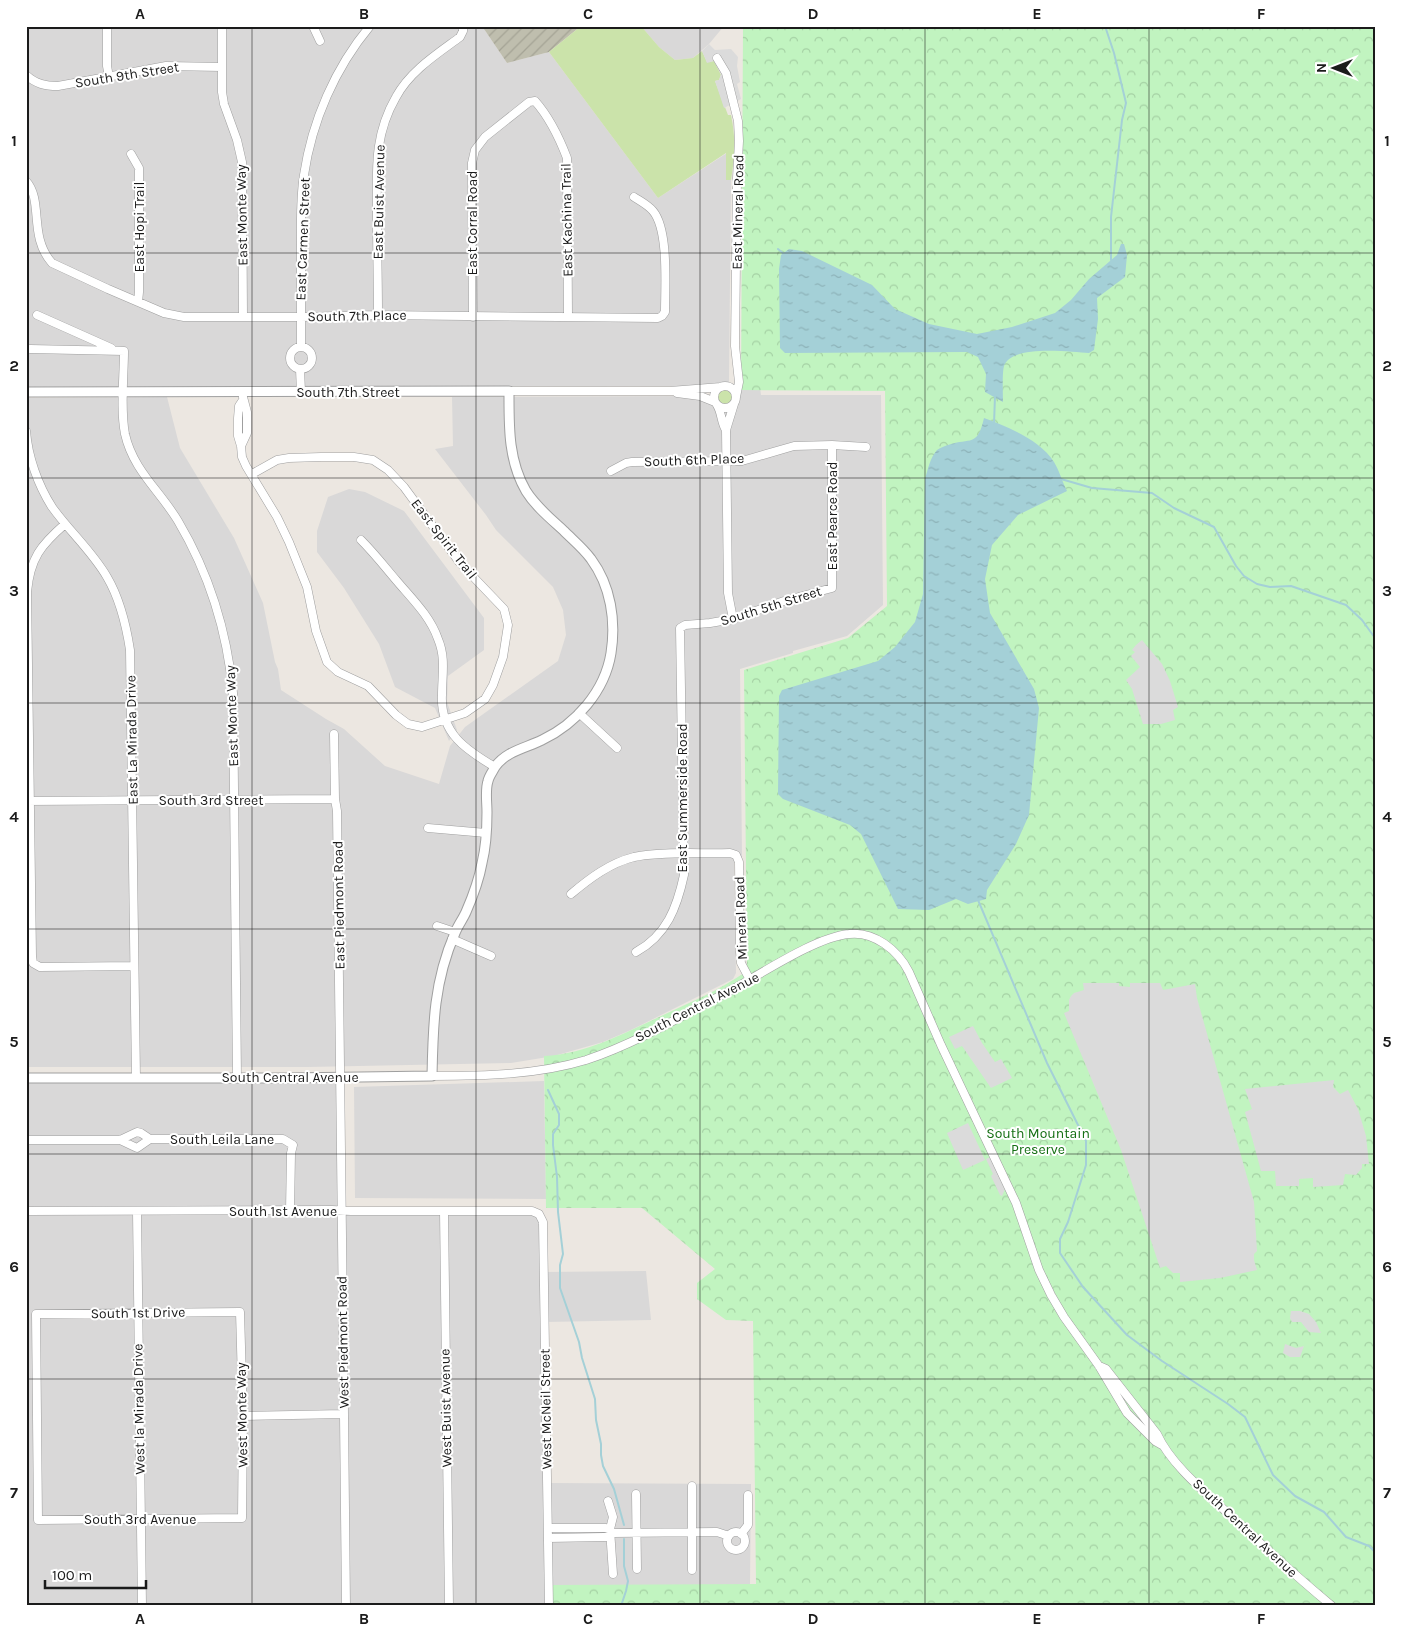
<svg xmlns="http://www.w3.org/2000/svg" width="1401" height="1632" font-family="Karla,sans-serif">
	<style>
		.residential { fill: #d9d8d8 }
		.construction { fill: url(#construction-furrows) }
		.grass { fill: #cbe3aa }
		.park { fill: url(#park-crowns) }
		.parking { fill: #dbdbdb }
		.water { fill: url(#water-ripples) }
		.lines { fill: none; stroke-linecap: round; stroke-linejoin: round }
		.stream { stroke: #a4d0d7; stroke-width: 2 }
		.minor-casing { stroke: #9f9f9f; stroke-width: 9 }
		.tertiary-casing { stroke: #9f9f9f; stroke-width: 11 }
		.minor { stroke: #fff; stroke-width: 8 }
		.tertiary { stroke: #fff; stroke-width: 9 }
		.grid { fill: none; stroke: #1b1b1b; stroke-width: 1; stroke-opacity: 0.55 }
		.labels { text-anchor: middle; dominant-baseline: central; stroke-width: 4; stroke-linejoin: round; paint-order: stroke }
		.street-label { font-size: 14px; fill: #1b1b1b; stroke: #fff }
		.park-label { font-size: 14px; fill: #146f13; stroke: #fff }
		.neatline { fill: none; stroke: #1b1b1b; stroke-width: 2 }
		.grid-label { font-size: 16px; text-anchor: middle; font-weight: bold; fill: #1b1b1b }
	</style>
	<defs>
		<pattern id="construction-furrows" width="10" height="10" patternUnits="userSpaceOnUse" patternTransform="scale(1.25)"><rect width="10" height="10" fill="#bfbeae"/><path d="M-1 1l2-2M0 10L10 0M9 11l2-2" fill="none" stroke="#a4a395"/></pattern>
		<pattern id="park-crowns" width="20" height="18" patternUnits="userSpaceOnUse" patternTransform="scale(1.25)"><rect width="20" height="18" fill="#c1f4c0"/><path d="M2 6a3 3 0 1 1 6 0M12 15a3 3 0 1 1 6 0" fill="none" stroke="#a5d1a4"/></pattern>
		<pattern id="water-ripples" width="26" height="14" patternUnits="userSpaceOnUse" patternTransform="scale(1.25)"><rect width="26" height="14" fill="#a4d0d7"/><path d="M2 4q2-2 4 0t4 0M15 11q2-2 4 0t4 0" fill="none" stroke="#8db2b8"/></pattern>
	</defs>
	<rect width="100%" height="100%" fill="#ece7e1"/>
	<path class="residential" d="M26,26H482L507,63L549,52L658,198L727,153L726,180H731L729,383L700,386L26,387Z
		M641,26H724L709,44L693,58L675,60L659,47Z
		M760,387L761,395H881L883,605L847,636L793,651V653L740,669L742,858L734,863L736,973L733,979L631,1030L603,1042L554,1056L511,1063L308,1067H26V398L167,397L180,448L234,538L263,603L275,662L278,669L281,690L326,719L344,729L385,766L439,784L450,746L465,727L558,661L566,635L563,610L553,587L496,530L486,515L435,449L453,446L452,397L692,396L712,403L717,410L734,409L740,391L744,388Z
		M349,489L365,492L404,511L484,618V650L448,676L447,702L457,730L449,741L435,708L395,687L379,644L344,588L317,552V531L328,497Z
		M341,1077V1211L539,1214L544,1272L646,1271L651,1320L545,1322L547,1483L751,1484L750,1586L549,1606H26V1078Z
		M544,1081L546,1199L355,1198L354,1087Z"/>
	<path class="construction" d="M482,26H581L549,52L507,63Z"/>
	<path class="grass" d="M581,26H641L659,47L675,60L693,58L702,51L707,62L714,61L721,75L719,80L715,81L728,115H731C736,139 735,156 731,180H726V153L658,198L549,52Z
		M718 397a7 7 0 1 1 14 0a7 7 0 1 1-14 0Z"/>
	<path class="park" d="M743,26H1375V1606H551V1585L756,1584L753,1321L726,1320L697,1299V1283L715,1269L642,1208H546L544,1056C586,1054 622,1034 659,1017C689,1003 720,990 747,971L744,670L848,638L887,606L885,391L741,390Z"/>
	<path class="parking" d="M709,44L715,50L731,49L738,57L737,66L740,82L737,84L741,99L724,108L715,81L719,80L721,74L714,61L707,63L702,51Z
		M1142,640L1162,664L1170,681L1178,707L1173,710L1175,720L1161,724H1143L1132,689L1126,680L1140,667L1131,656L1135,652L1132,650L1136,645Z
		M1083,983H1119V986L1130,987V983H1160L1163,990L1195,984L1197,998L1254,1202L1257,1251L1254,1254V1260L1257,1270L1220,1278L1180,1282V1273H1173L1166,1266L1160,1268L1121,1150L1064,1013L1069,1011V1000L1071,996L1074,993L1084,990Z
		M973,1026L982,1043L995,1062L1001,1059L1012,1078L991,1088L962,1046L955,1049L949,1037Z
		M1334,1080L1333,1087L1340,1094L1348,1090L1358,1109L1366,1136L1369,1164H1362V1168L1356,1175L1345,1174L1343,1185L1313,1187V1178L1299,1179V1186H1276L1275,1171H1261L1245,1112L1252,1109L1245,1089Z
		M968,1123L985,1160L963,1170L947,1133Z
		M990,1157L1005,1189L1002,1196L1000,1195L991,1176L993,1174L986,1159Z
		M1291,1311H1300L1309,1314L1316,1322L1321,1333L1309,1332L1301,1322H1292L1290,1318Z
		M1285,1344L1296,1348L1304,1346L1300,1357H1290L1283,1353Z"/>
	<path class="water" d="M1121,244H1124L1127,255L1125,277L1097,298L1098,319L1094,350L1089,353C1070,352 1012,344 1004,366C1002,373 1003,394 1003,402L985,392L986,374L978,357L967,352L785,353L780,348L779,269L781,255L789,249L802,251L872,285L895,309L929,324L977,334L1012,327L1055,313L1071,300L1089,279L1117,255Z
		M984,418C1008,427 1040,440 1054,462C1059,470 1062,481 1067,491L1018,515L992,545L985,579L990,613L1034,689L1039,708L1029,815L1016,844L987,890L986,899L968,904L956,899L929,910L898,909L861,834L850,825L783,799L778,794L779,696L782,690L878,661L895,647L915,622L923,594L925,479C928,469 930,458 937,450C940,448 944,446 948,445C971,437 977,448 984,418Z"/>
	<g class="lines">
		<path class="stream" d="M1105,26L1114,53L1126,103L1122,120L1111,217V260
			M778,249L784,254
			M994,424L995,396
			M1061,479L1092,488L1152,493L1174,508L1214,527L1236,566L1244,576L1257,584L1270,587L1291,586L1346,605L1362,620L1375,638
			M978,900L1047,1063L1086,1141V1165L1068,1222L1060,1239V1253L1083,1287L1127,1335L1162,1361L1228,1404L1245,1417L1273,1475L1295,1496L1324,1512L1346,1537L1369,1546L1375,1552
			M548,1090L559,1114V1125L553,1134V1145L557,1177L558,1212L563,1254L560,1265V1288L579,1342L582,1358L595,1399L596,1420L601,1444V1455L603,1466L614,1489L624,1525
			M621,1606L626,1591L628,1581L624,1566V1539"/>
		<defs>
			<path id="minor" d="M107,26V66L109,77
				M222,26V92L224,104L237,140L242,162L243,316
				M313,26L320,41
				M717,58L726,73L738,121L739,141L737,178L735,346L739,382L736,397
				M26,75C36,84 45,86 58,86L166,66L222,67
				M131,154L139,168V292L138,302
				M26,181C44,201 28,236 52,263L108,289L164,313L184,317H301L378,315L658,318L662,316L665,312C665,287 669,230 653,211C648,205 640,201 634,197
				M37,315L111,348
				M378,315C378,282 377,249 377,216C377,171 373,137 396,97C410,71 437,54 460,37L463,31V26
				M473,317L472,163L475,150L485,137L529,102L535,101C550,118 559,137 567,158L568,317
				M301,347C301,314 301,281 301,247C301,223 300,199 304,175C312,121 335,68 370,26
				M290 358a11 11 0 1 1 22 0a11 11 0 1 1-22 0Z
				M30,349L124,351C124,377 120,408 125,434C133,470 160,491 178,521C210,575 227,630 233,693L237,1078
				M300,369L301,392
				M714 397a11 11 0 1 1 22 0a11 11 0 1 1-22 0Z
				M509,391H670L721,387
				M677,393L700,396L715,402
				M243,400L239,406L238,418V436L241,446L242,457L246,466L277,517L289,542L307,587L316,631L327,662L338,672L368,686L396,715L408,724L422,727L465,713L485,699L493,685L503,657L508,625L504,609L460,563L404,487L388,470L373,460L354,457H321L289,458L277,460L252,474
				M717,405C722,413 721,423 726,430
				M26,431C28,457 38,485 52,507C69,531 92,551 107,577C120,599 126,624 130,650L136,1078
				M241,446L247,433V412L243,397
				M611,471L626,463L632,462L742,461L794,446L832,445L866,447
				M65,524C41,545 30,558 27,592L32,956L33,963L40,967L134,966
				M361,540C374,553 385,567 396,580C412,599 430,616 438,639C446,658 442,675 442,695C440,733 466,750 495,767
				M733,619L728,593L726,430L734,404
				M579,713L617,748
				M334,734L335,799L337,811C341,1076 343,1341 346,1606
				M26,801L335,799
				M428,828L486,833
				M571,894C590,878 610,863 634,857C661,851 701,854 730,853L736,855L739,862L740,952L741,963L750,980
				M437,926L455,932
				M452,939L491,956
				M636,952C667,935 677,907 684,875L680,628L685,625L710,623L733,619L784,601L832,588V445
				M432,1076C483,1076 537,1075 586,1060C637,1043 685,1014 733,989C763,973 816,937 849,934C874,931 898,950 909,972L941,1045L1016,1203L1039,1270L1051,1295L1064,1317L1099,1366L1127,1413L1155,1441L1162,1445
				M26,1140H120L137,1132L141,1133L150,1139H283L293,1145L291,1153L290,1211
				M120,1140L137,1148L150,1139
				M26,1211L332,1210L351,1211H532L539,1214L543,1222L549,1606
				M137,1211L142,1606
				M444,1211L449,1606
				M240,1312L243,1416L242,1518L38,1520L36,1314Z
				M1099,1366L1106,1369L1157,1434C1171,1465 1206,1493 1231,1516C1264,1547 1297,1577 1332,1606
				M243,1416L344,1414
				M692,1486V1570
				M636,1494L637,1569
				M608,1501L613,1517L610,1529L613,1574
				M548,1528H605L610,1529L612,1533L717,1532L729,1536
				M727 1541a9 9 0 1 1 18 0a9 9 0 1 1-18 0Z
				M741,1534L748,1525V1495
				M548,1538L604,1537H608L612,1533"/>
			<path id="tertiary" d="M26,392L509,391C509,426 508,460 526,491C536,507 551,519 564,531C573,540 584,549 591,559C611,586 616,621 611,653C605,691 576,724 542,740C526,748 506,751 495,767C493,771 489,776 488,781C485,790 487,802 487,812C487,829 486,847 482,863C479,880 473,896 466,912C463,919 458,925 455,933C434,981 433,1024 432,1076L288,1078H26"/>
		</defs>
		<use href="#minor" class="minor-casing"/>
		<use href="#tertiary" class="tertiary-casing"/>
		<use href="#minor" class="minor"/>
		<use href="#tertiary" class="tertiary"/>
	</g>
	<path class="grid" d="M252,26V1606M476,26V1606M700,26V1606M925,26V1606M1149,26V1606M26,253H1375M26,478H1375M26,703H1375M26,929H1375M26,1154H1375M26,1379H1375"/>
	<g class="labels">
		<g class="street-label">
			<text transform="translate(127 75) rotate(-9)">South 9th Street</text>
			<text transform="translate(379 202) rotate(-89)">East Buist Avenue</text>
			<text transform="translate(738 212) rotate(-89)">East Mineral Road</text>
			<text transform="translate(242 215) rotate(-91)">East Monte Way</text>
			<text transform="translate(567 220) rotate(-91)">East Kachina Trail</text>
			<text transform="translate(472 223) rotate(-90)">East Corral Road</text>
			<text transform="translate(139 227) rotate(-90)">East Hopi Trail</text>
			<text transform="translate(303 239) rotate(-88)">East Carmen Street</text>
			<text transform="translate(357 316) rotate(-1)">South 7th Place</text>
			<text x="348" y="392">South 7th Street</text>
			<text transform="translate(694 460) rotate(-2)">South 6th Place</text>
			<text transform="translate(832 516) rotate(-90)">East Pearce Road</text>
			<text transform="translate(444 539) rotate(52)">East Spirit Trail</text>
			<text transform="translate(771 606) rotate(-17)">South 5th Street</text>
			<text transform="translate(232 716) rotate(-92)">East Monte Way</text>
			<text transform="translate(132 740) rotate(-91)">East La Mirada Drive</text>
			<text transform="translate(682 798) rotate(-90)">East Summerside Road</text>
			<text x="211" y="800">South 3rd Street</text>
			<text transform="translate(339 905) rotate(-91)">East Piedmont Road</text>
			<text transform="translate(741 918) rotate(-92)">Mineral Road</text>
			<text transform="translate(697 1007) rotate(-27)">South Central Avenue</text>
			<text x="290" y="1077">South Central Avenue</text>
			<text x="222" y="1139">South Leila Lane</text>
			<text x="283" y="1211">South 1st Avenue</text>
			<text transform="translate(138 1313) rotate(-1)">South 1st Drive</text>
			<text transform="translate(343 1342) rotate(-91)">West Piedmont Road</text>
			<text transform="translate(446 1408) rotate(-91)">West Buist Avenue</text>
			<text transform="translate(139 1409) rotate(-91)">West la Mirada Drive</text>
			<text transform="translate(546 1409) rotate(-91)">West McNeil Street</text>
			<text transform="translate(242 1415) rotate(-91)">West Monte Way</text>
			<text x="140" y="1519">South 3rd Avenue</text>
			<text transform="translate(1245 1528) rotate(43)">South Central Avenue</text>
		</g>
		<g class="park-label">
			<text x="1038" y="1133">South Mountain<tspan x="1038" dy="16">Preserve</tspan></text>
		</g>
	</g>
	<rect width="1401" height="1632" fill="none" stroke="#ffffff" stroke-width="55"/>
	<g transform="translate(1334 68) rotate(270)" stroke="#ffffff" stroke-width="4" paint-order="stroke">
	<path d="M0-4L9 19L0 12L-9 19Z" fill="#1b1b1b"/>
	<text y="-8" font-size="14" font-weight="bold" text-anchor="middle" fill="#1b1b1b">N</text>
	</g>
	<path d="M45 1580v8h101v-8" fill="none" stroke="#1b1b1b" stroke-width="2.5"/>
	<text x="52" y="1580" font-size="15" fill="#1b1b1b" stroke="#ffffff" stroke-width="4" paint-order="stroke">100 m</text>
	<rect x="28" y="28" width="1346" height="1576" class="neatline"/>
	<g class="grid-label">
		<text x="140" y="19">A</text>
		<text x="364" y="19">B</text>
		<text x="588" y="19">C</text>
		<text x="813" y="19">D</text>
		<text x="1037" y="19">E</text>
		<text x="1261" y="19">F</text>
		<text x="14" y="146">1</text>
		<text x="1387" y="146">1</text>
		<text x="14" y="371">2</text>
		<text x="1387" y="371">2</text>
		<text x="14" y="596">3</text>
		<text x="1387" y="596">3</text>
		<text x="14" y="822">4</text>
		<text x="1387" y="822">4</text>
		<text x="14" y="1047">5</text>
		<text x="1387" y="1047">5</text>
		<text x="14" y="1272">6</text>
		<text x="1387" y="1272">6</text>
		<text x="14" y="1498">7</text>
		<text x="1387" y="1498">7</text>
		<text x="140" y="1624">A</text>
		<text x="364" y="1624">B</text>
		<text x="588" y="1624">C</text>
		<text x="813" y="1624">D</text>
		<text x="1037" y="1624">E</text>
		<text x="1261" y="1624">F</text>
	</g>
</svg>
